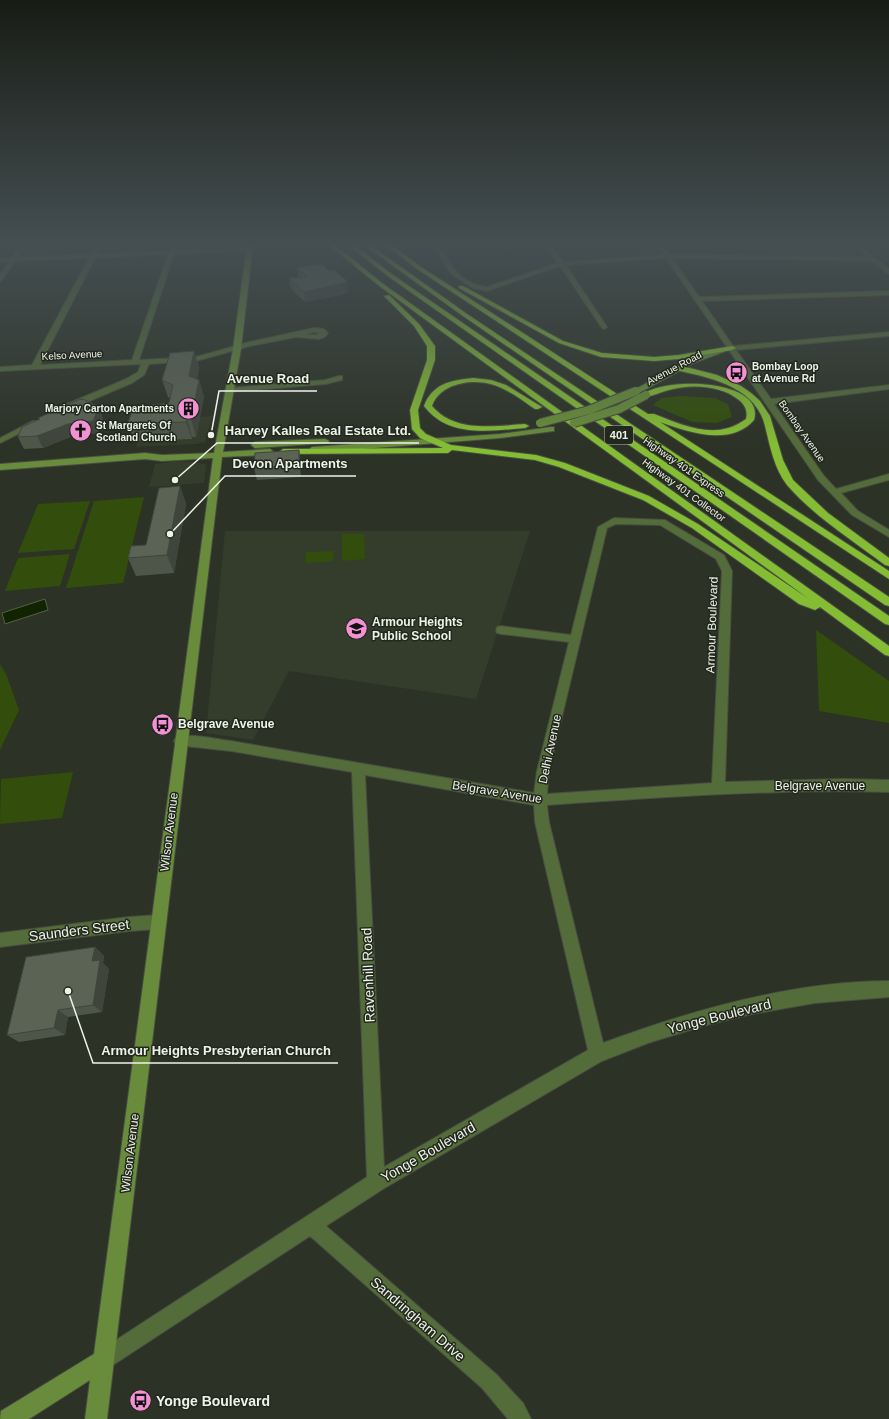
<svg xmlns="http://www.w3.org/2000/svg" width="889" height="1419" font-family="Helvetica,sans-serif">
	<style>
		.built { fill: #343d2b }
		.green { fill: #334e0c }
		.water { fill: #122300; stroke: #546146 }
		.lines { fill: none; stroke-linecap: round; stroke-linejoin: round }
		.street-casing { stroke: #474d41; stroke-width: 2 }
		.secondary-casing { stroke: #474d41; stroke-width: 2 }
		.highway-casing { stroke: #474d41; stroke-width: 2 }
		.street { fill: #546b3a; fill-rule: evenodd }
		.secondary { fill: #688c3b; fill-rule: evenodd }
		.highway { fill: #84bc34; fill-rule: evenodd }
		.secondary-bridge-casing { stroke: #474d41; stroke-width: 10; stroke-linecap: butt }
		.secondary-bridge { stroke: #688c3b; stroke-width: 8 }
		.wall { fill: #4e5549 }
		.shaded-wall { fill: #40453c }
		.building { fill: #5b6355; stroke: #40453c }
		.labels { text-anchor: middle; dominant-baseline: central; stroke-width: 3; stroke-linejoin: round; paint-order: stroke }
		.far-street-label { font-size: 10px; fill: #eef3ea; stroke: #22281c }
		.far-poi-label { font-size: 10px; font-weight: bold; fill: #eef3ea; stroke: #22281c; text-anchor: start }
		.shield { fill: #22281c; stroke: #b1b6ac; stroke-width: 1 }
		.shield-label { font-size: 11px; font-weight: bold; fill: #eef3ea }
		.poi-label { font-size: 12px; font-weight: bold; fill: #eef3ea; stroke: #22281c; text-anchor: start }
		.street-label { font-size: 12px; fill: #eef3ea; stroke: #22281c }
		.near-street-label { font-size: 14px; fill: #eef3ea; stroke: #22281c }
		.near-poi-label { font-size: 14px; font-weight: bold; fill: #eef3ea; stroke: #22281c; text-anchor: start }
		.leader { fill: none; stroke: #eef3ea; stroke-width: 1.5 }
		.callout-dot { fill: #eef3ea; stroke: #22281c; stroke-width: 1.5 }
		.callout-label { font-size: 13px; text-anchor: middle; font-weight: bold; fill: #eef3ea; stroke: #22281c; stroke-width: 3; stroke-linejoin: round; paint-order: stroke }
	</style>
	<rect width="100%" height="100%" fill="#2c3226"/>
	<path class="built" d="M212,416L205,442L196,444L136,447L142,421Z
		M180,461L206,464L204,483L149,487L155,464Z
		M225,531H530L476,699L289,671L253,740L206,733Z"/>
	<path class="green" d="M681,396L715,398L728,404L732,417L717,423L692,422L653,405L662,398Z
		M144,497L123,583L66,588L94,501Z
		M90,501L74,549L18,553L38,504Z
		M342,534H364L365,559L342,561Z
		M334,551L333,561L305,563L306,552Z
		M70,554L60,586L5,591L18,558Z
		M816,630L889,681V723L819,711Z
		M0,664L6,674L19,710L0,750Z
		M73,772L62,818L0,824L1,779Z"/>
	<path class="water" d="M45,599L48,610L5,624L2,613Z"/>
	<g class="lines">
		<defs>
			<path id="street" d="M20,245H25L17,257L91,254L96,245H102L97,254L170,251L172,245H176L175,251L252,248V250L250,251L174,254L139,360L196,357L249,342L314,328L324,329L328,333L325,337L319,339L296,337L250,346L196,361L149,364L144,375L132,383L73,408H67V404L126,379L138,372L141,364L0,371V367L32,365L89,258L15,261L2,280L0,281V275L9,261L0,262V258H11ZM168,254L132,360L40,365L95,258ZM314,332L321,333L315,335H305Z
				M433,245H439C452,267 460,283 487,287L558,263L545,245H550L563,262L664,255L658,245H663L669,254L867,257L853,245H859L889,269V274L871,261L672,258L699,297L889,291V295L702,301L733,346L889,332V336L736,350L771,399L889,385V389L774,404L824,476L836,489L889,474V480L841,493L858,511L889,530V537L852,515L818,480L666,258L566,265L607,327L604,329L602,328L560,266L487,291L473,288L451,274Z
				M339,376H342V380L326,384L229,392L225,390L229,388L325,380Z
				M33,421H39L40,423L0,443V438Z
				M614,518L665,520L724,555L732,571L725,782L843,779L889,780V792C775,789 661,797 547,805L549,822L603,1043C692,1010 793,981 889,981V997L815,1003L752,1014L703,1026L648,1043L602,1061L383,1189L326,1226L496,1374L523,1403L531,1419H508L482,1388L310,1236L110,1367L103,1370L96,1367L93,1360L96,1353L367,1177L352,772L231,751L176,745L174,741L176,737C190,733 215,739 231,741L534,793L537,771L569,642L501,634L497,633L496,630L497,627L501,626L571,635L598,527ZM616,524L660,525L716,559L722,571L712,783L547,794L549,771L607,528ZM365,775L534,805L535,822L588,1050L384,1167Z
				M158,915L163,917L165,922L163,927L158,929L129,931L0,947V933L129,917Z"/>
			<path id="secondary" d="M247,245H253L241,349L223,452L270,449L274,452L270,455L222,457L107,1419H85L90,1380L29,1419H0L1,1411L94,1354L213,458L162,461L145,459L0,470V464L145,453L162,455L214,453L233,349Z
				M727,347L729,348V350L694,363L639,393H633L632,391L689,360Z
				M551,427H554V431L500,438L312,453L308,450L312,447L500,434Z
				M325,439L329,441L328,443L255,448L251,445L255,442Z"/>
			<path id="highway" d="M329,245H335L382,283L889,646V656L885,655L820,607L815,610L799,604L692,528L643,500L559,467L535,460L452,450L448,453L280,454L279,452L283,449L443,448L420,438L412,429L410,410L427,360V346L414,326L384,296L389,295L419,324L435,346V360L418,410L420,428L426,434L451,445L536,455L565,463L649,496L698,524L809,599L378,285Z
				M348,245H354L393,275L889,616V625L885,624L389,277Z
				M364,245H370L467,314L889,597V606L885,605L463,316Z
				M386,245H392L421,267L648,414H654C685,426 716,441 746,419C748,411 745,405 739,400C722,386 693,384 673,389C664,391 655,395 646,397L642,395C664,376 766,379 754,420C730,447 688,432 660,422L889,571V579L417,269Z
				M459,286H463L563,341L602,353L654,357L679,355L732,346L736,348L732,350L679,359L654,361L601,357L559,343L459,288Z
				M675,366L690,368L717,375L741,386L751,393L760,401L770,416L783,460L793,480L828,513L889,558V566L885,565C852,540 815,517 787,485C774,468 770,446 765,426C756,386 708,377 675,370Z
				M473,378L491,380L506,385L542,407L538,409H535C522,400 509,390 494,385C473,378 440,383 432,406C455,433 493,426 525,424L529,426L525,428C490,431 448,438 424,406C432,384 451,380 473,378Z"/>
		</defs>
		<use href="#street" class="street-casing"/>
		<use href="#secondary" class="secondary-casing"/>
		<use href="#highway" class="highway-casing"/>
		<use href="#street" class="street"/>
		<use href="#secondary" class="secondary"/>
		<use href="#highway" class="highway"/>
		<defs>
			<path id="secondary-bridge" d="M540,423L589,410L636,391
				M574,423L619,409L646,395"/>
		</defs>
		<use href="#secondary-bridge" class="secondary-bridge-casing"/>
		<use href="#secondary-bridge" class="secondary-bridge"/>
	</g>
	<path class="wall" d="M297,268L329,271L347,281L348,292L345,294L305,302L291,289L289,278H298Z
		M194,351L199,368L197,379L199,380L204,397L196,437H192V439L134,441L128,423L140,411L169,403L170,398L168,397L162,380Z
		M99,407L103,419L98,433L73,436L43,448L24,449L18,437L38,420V418Z
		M301,462V477L257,480L254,468Z
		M180,486L186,504L174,573L136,576L128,558L146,545Z
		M95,947L104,956L103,963L109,969L102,1012L68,1017L65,1035L19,1042L7,1035Z"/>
	<path class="shaded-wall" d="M347,281L348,292L345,294L305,302L304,292Z
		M194,351L199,368L194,393L189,376Z
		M199,380L204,397L196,437L191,419Z
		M99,407L103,419L98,433L73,436L43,448L37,436Z
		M187,419L192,437V439L186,422Z
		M299,450L301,462V477L299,465Z
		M180,486L186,504L174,573L167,555Z
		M95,947L104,956L103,963L109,969L102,1012L93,1005L92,961Z
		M58,1010L68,1017L65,1035L54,1028Z"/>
	<path class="building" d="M317,264L323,265L329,271L334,270L347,281L344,283L304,292L289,278L307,277L297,268Z
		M194,351L189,376L199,380L191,419H187L186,422L128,423L132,411H140L141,406L169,403L173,385L162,380L170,353Z
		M83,399L99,407L93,421L68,424L37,436L18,437L22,427L40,419L38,418L78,400Z
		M299,450V465L254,468L255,453Z
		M180,486L167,555L128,558L131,546L146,545L159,488Z
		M95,947L92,961L100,960L93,1005L58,1010L54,1028L7,1035L26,957Z"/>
	<linearGradient id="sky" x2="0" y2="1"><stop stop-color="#181c15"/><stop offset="0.55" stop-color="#454f52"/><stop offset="1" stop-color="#454f52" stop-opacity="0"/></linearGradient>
	<rect width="889" height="444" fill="url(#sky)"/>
	<defs>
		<symbol id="bus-disc" viewBox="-11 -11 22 22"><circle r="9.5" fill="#f391d5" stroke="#22281c"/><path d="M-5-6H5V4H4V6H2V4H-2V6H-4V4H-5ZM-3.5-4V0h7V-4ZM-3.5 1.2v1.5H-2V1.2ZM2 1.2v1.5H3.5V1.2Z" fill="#111"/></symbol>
		<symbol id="building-disc" viewBox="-11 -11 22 22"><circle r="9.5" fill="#f391d5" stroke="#22281c"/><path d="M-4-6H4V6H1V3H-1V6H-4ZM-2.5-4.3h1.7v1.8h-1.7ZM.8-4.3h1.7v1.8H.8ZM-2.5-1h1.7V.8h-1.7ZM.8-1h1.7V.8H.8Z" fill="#111"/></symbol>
		<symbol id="church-disc" viewBox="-11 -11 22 22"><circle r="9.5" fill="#f391d5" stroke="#22281c"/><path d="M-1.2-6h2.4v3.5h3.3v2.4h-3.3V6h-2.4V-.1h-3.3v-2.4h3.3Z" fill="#111"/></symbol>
		<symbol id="school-disc" viewBox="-11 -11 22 22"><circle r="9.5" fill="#f391d5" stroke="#22281c"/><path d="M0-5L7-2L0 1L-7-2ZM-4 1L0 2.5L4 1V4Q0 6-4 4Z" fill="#111"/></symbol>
	</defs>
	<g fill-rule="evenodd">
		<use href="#bus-disc" x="724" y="360" width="25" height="25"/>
		<use href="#building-disc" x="176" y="396" width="25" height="25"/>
		<use href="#church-disc" x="68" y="418" width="25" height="25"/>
		<use href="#school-disc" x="344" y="616" width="25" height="25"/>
		<use href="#bus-disc" x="150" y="712" width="25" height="25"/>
		<use href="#bus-disc" x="128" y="1388" width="25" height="25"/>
	</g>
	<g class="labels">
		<g class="far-street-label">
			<text transform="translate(72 355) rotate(-3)">Kelso Avenue</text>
			<text transform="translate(674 368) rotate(-28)">Avenue Road</text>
			<text transform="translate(802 431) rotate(55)">Bombay Avenue</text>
			<text transform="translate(684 467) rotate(35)">Highway 401 Express</text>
			<text transform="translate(684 490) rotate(36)">Highway 401 Collector</text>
		</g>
		<g class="far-poi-label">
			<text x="752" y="366">Bombay Loop<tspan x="752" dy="12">at Avenue Rd</tspan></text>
			<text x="174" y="408" text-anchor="end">Marjory Carton Apartments</text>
			<text x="96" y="425">St Margarets Of<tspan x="96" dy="12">Scotland Church</tspan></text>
		</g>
		<rect class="shield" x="605" y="426" width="28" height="18" rx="3"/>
		<g class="shield-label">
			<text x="619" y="435">401</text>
		</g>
		<g class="poi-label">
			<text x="372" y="622">Armour Heights<tspan x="372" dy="14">Public School</tspan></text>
			<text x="178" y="724">Belgrave Avenue</text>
		</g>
		<g class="street-label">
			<text transform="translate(712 625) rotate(-88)">Armour Boulevard</text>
			<text transform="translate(550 749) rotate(-78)">Delhi Avenue</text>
			<text x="820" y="786">Belgrave Avenue</text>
			<text transform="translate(497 792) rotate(9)">Belgrave Avenue</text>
			<text transform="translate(169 832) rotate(-83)">Wilson Avenue</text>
			<text transform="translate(130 1153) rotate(-83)">Wilson Avenue</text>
		</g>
		<g class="near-street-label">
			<text transform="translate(79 930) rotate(-7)">Saunders Street</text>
			<text transform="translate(368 975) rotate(-92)">Ravenhill Road</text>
			<text transform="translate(719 1016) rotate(-14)">Yonge Boulevard</text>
			<text transform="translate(428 1152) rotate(-30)">Yonge Boulevard</text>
			<text transform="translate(418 1319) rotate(41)">Sandringham Drive</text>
		</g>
		<g class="near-poi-label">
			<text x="156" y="1401">Yonge Boulevard</text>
		</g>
	</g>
	<path class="leader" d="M211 435L219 391H317M175 480L217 443H419M170 534L225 476H356M68 991L93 1063H338"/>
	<g class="callout-dot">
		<circle cx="211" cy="435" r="4"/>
		<circle cx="175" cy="480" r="4"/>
		<circle cx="170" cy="534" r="4"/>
		<circle cx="68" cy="991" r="4"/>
	</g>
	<g class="callout-label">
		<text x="268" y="383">Avenue Road</text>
		<text x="318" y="435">Harvey Kalles Real Estate Ltd.</text>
		<text x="290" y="468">Devon Apartments</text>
		<text x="216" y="1055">Armour Heights Presbyterian Church</text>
	</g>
</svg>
